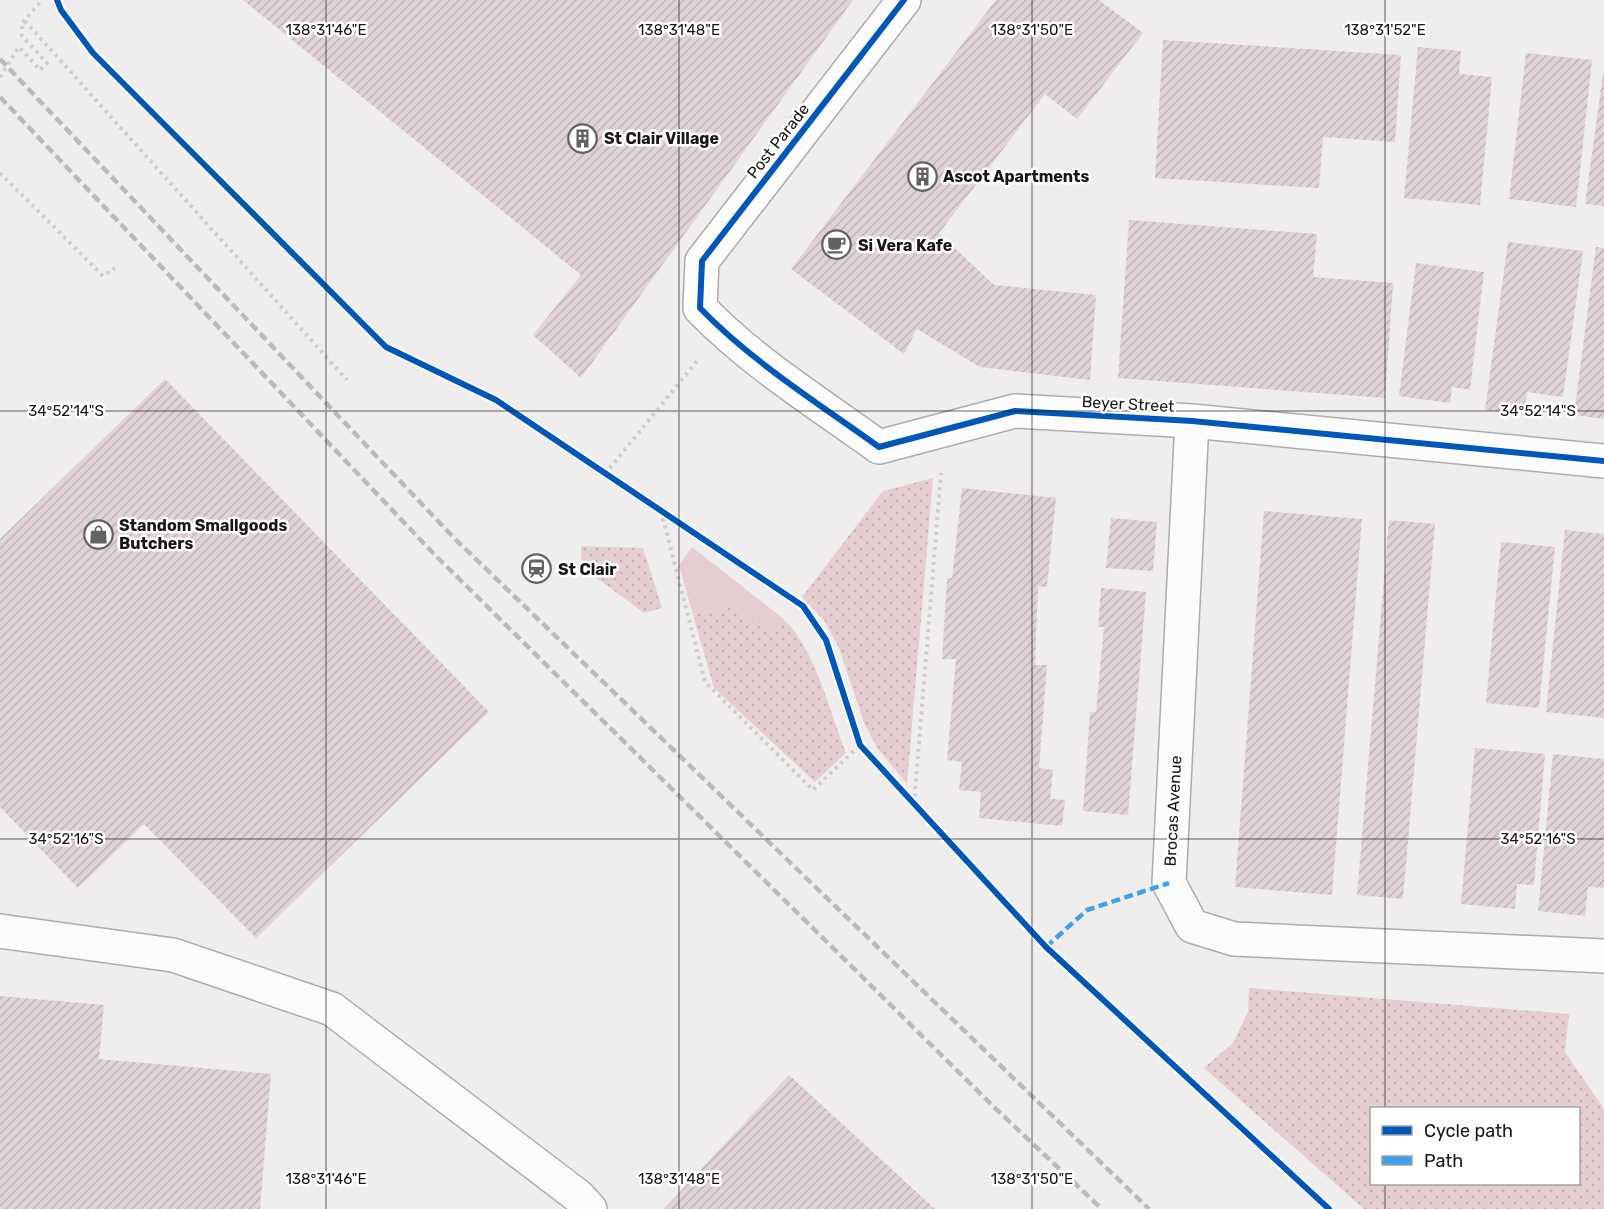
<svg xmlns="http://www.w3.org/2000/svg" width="1604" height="1209" font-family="Rubik,sans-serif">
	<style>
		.grass { fill: url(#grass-dots); fill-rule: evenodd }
		.green { fill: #e5ced1 }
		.building { fill: url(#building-hatch) }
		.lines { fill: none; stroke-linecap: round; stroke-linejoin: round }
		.minor-casing { stroke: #adabac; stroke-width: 36 }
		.path { stroke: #cdcccc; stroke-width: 4; stroke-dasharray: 3 4.5; stroke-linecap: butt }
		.minor { stroke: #fdfcfc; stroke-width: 33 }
		.rail { stroke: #bbbabb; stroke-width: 4.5; stroke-dasharray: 9 4.5; stroke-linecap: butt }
		.quiet { stroke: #3da2ea; stroke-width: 4.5; stroke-dasharray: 9 4.5; stroke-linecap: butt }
		.cycleway-casing { stroke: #fff; stroke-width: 10 }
		.cycleway { stroke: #0057b8; stroke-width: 6 }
		.ticks { fill: none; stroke: #181617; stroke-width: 1.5; stroke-opacity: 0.45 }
		.labels { text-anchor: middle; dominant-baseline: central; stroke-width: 5; stroke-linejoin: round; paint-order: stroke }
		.poi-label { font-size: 16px; font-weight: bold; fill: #181617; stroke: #fff; text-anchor: start }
		.street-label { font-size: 16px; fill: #181617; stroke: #fff }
		.ticks-label { font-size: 15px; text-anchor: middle; fill: #181617; stroke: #fff; stroke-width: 5; stroke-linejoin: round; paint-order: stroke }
	</style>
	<defs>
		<pattern id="grass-dots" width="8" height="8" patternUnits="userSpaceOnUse" patternTransform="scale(1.5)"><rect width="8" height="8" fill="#e5ced1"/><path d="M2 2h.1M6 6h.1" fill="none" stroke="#c4b0b3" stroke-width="1.8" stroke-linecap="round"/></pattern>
		<pattern id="building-hatch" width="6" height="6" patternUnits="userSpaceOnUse" patternTransform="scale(1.5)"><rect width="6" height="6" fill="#e0d3d5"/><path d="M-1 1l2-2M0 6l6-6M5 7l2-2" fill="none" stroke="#bfb4b6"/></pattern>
	</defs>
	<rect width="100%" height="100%" fill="#efedee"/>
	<path class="grass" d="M933,478L907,784L878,749L864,723L839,648L824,620L802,597L883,491Z
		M581,546L643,548L662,608L644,613L582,567Z
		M733,607L772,635L785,620C818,656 828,708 846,753L815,782L714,688L693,615Z
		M1249,988L1569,1014L1565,1052L1604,1109V1209H1364L1204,1068L1233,1043L1248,1012ZM1372,1108H1578V1184H1372Z"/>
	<path class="green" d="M692,547L785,620L772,635L733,607L693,615L679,565Z"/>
	<path class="building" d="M243,0H853L581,378L533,335L581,275Z
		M996,0H1099L1143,33L1077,119L1045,94L939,233L994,285L1096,295L1090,380L980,367L917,329L904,354L791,269Z
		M1163,40L1401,55L1395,142L1323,137L1319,188L1155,178Z
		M1418,47L1461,51L1459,74L1492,77L1480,205L1404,198Z
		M1526,53L1592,60L1576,207L1509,199Z
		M1603,74H1604V206L1585,204Z
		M1129,220L1317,234L1313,277L1393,283L1385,398L1118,378Z
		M1508,242L1583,251L1563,397L1527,392L1524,414L1485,410Z
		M1596,247L1604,248V419L1574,415Z
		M1416,263L1484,272L1470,390L1452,387L1450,403L1399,396Z
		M165,379L489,712L256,938L144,824L78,888L0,807V539Z
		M962,488L1056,498L1047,587L1038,586L1035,665H1047L1039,768L1053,770L1050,799L1065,800L1062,826L979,818L981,792L959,790L962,762L947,760L956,659H942L947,578H952Z
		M1264,511L1362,519L1332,895L1235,887Z
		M1111,518L1157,522L1153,571L1106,568Z
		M1389,520L1435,524L1403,899L1357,895Z
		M1565,530L1604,534V718L1546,712Z
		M1501,542L1555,547L1539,708L1486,703Z
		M1101,588L1146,592L1128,815L1083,811L1090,712H1096L1104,627H1098Z
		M1475,748L1545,754L1534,885L1517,884L1515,909L1461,904Z
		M1553,754L1604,759V888L1588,887L1585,916L1538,911Z
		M0,996L104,1005L99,1059L271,1074L260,1209H0Z
		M789,1075L935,1209H664Z"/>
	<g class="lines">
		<defs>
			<path id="minor" d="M904,0L702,261L700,308C752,362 818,403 879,447L1015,411L1192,421L1604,461
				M1192,421L1169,883L1192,926L1234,939L1604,956
				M0,931L173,955L332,1009L578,1196L590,1209"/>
		</defs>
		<use href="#minor" class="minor-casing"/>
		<path class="path" d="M25,21L347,380
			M0,77L19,47L40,70L47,63L22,36V23L42,0
			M0,173L103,276L115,268
			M605,474L697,361
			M661,511L705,682L813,790L860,745
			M914,804L941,473"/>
		<use href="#minor" class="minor"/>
		<path class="rail" d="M0,59L454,538L1149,1209
			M0,97L434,554L996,1109L1102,1209"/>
		<path class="quiet" d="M1046,947L1087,910L1169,883"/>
		<defs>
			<path id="cycleway" d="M57,0L61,10L93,53L386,347L496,400L803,606L826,640L860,745L1046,947L1329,1209
				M904,0L702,261L700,308C752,362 818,403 879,447L1015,411L1192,421L1604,461"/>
		</defs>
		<use href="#cycleway" class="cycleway-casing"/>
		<use href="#cycleway" class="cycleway"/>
	</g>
	<path class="ticks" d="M326,0V1209M679,0V1209M1032,0V1209M1385,0V1108M0,411H1604M0,839H1604M1385,1184V1209"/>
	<defs>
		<symbol id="building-ring" viewBox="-11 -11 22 22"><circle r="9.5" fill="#fff" stroke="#636162" stroke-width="1.5"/><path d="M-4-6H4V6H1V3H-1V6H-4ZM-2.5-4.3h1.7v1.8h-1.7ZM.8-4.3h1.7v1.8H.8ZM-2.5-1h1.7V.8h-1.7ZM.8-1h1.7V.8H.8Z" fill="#636162"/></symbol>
		<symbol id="cafe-ring" viewBox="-11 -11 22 22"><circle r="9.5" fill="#fff" stroke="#636162" stroke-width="1.5"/><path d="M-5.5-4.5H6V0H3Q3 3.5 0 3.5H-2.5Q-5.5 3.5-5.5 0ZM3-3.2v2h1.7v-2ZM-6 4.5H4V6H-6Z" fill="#636162"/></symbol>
		<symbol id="shop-ring" viewBox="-11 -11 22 22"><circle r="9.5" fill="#fff" stroke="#636162" stroke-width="1.5"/><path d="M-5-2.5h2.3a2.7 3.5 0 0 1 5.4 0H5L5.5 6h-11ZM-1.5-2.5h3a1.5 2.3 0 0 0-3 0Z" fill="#636162"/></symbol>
		<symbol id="station-ring" viewBox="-11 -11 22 22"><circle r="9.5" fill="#fff" stroke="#636162" stroke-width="1.5"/><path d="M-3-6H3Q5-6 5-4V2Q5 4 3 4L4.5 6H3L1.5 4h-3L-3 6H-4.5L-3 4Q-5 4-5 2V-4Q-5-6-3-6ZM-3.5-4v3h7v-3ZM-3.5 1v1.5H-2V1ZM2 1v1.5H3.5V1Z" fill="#636162"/></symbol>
	</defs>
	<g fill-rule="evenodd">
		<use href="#building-ring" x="566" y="122" width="33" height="33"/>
		<use href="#building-ring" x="906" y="160" width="33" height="33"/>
		<use href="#cafe-ring" x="820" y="228" width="33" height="33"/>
		<use href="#shop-ring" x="82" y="518" width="33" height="33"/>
		<use href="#station-ring" x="520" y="552" width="33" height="33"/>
	</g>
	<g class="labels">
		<g class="poi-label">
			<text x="604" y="138">St Clair Village</text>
			<text x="943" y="176">Ascot Apartments</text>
			<text x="858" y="245">Si Vera Kafe</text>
			<text x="119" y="525">Standom Smallgoods<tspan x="119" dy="18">Butchers</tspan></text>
			<text x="558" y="569">St Clair</text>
		</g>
		<g class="street-label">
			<text transform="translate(778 141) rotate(-52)">Post Parade</text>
			<text transform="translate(1128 404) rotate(3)">Beyer Street</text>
			<text transform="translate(1173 811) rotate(-87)">Brocas Avenue</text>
		</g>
	</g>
	<g class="ticks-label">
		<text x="326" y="35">138°31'46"E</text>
		<text x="679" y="35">138°31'48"E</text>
		<text x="1032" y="35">138°31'50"E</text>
		<text x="1385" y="35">138°31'52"E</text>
		<text x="66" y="416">34°52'14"S</text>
		<text x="1538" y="416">34°52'14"S</text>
		<text x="66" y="844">34°52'16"S</text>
		<text x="1538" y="844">34°52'16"S</text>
		<text x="326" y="1184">138°31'46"E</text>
		<text x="679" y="1184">138°31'48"E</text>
		<text x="1032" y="1184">138°31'50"E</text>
	</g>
	<rect x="1370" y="1107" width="210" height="78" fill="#ffffff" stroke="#a3a2a2" stroke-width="1.5"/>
	<rect x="1382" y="1126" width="30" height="9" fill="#0057b8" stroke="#a3a2a2" stroke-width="1.5"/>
	<text x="1424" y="1137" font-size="18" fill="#181617">Cycle path</text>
	<rect x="1382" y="1156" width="30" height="9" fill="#3da2ea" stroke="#a3a2a2" stroke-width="1.5"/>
	<text x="1424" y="1167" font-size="18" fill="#181617">Path</text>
</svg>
